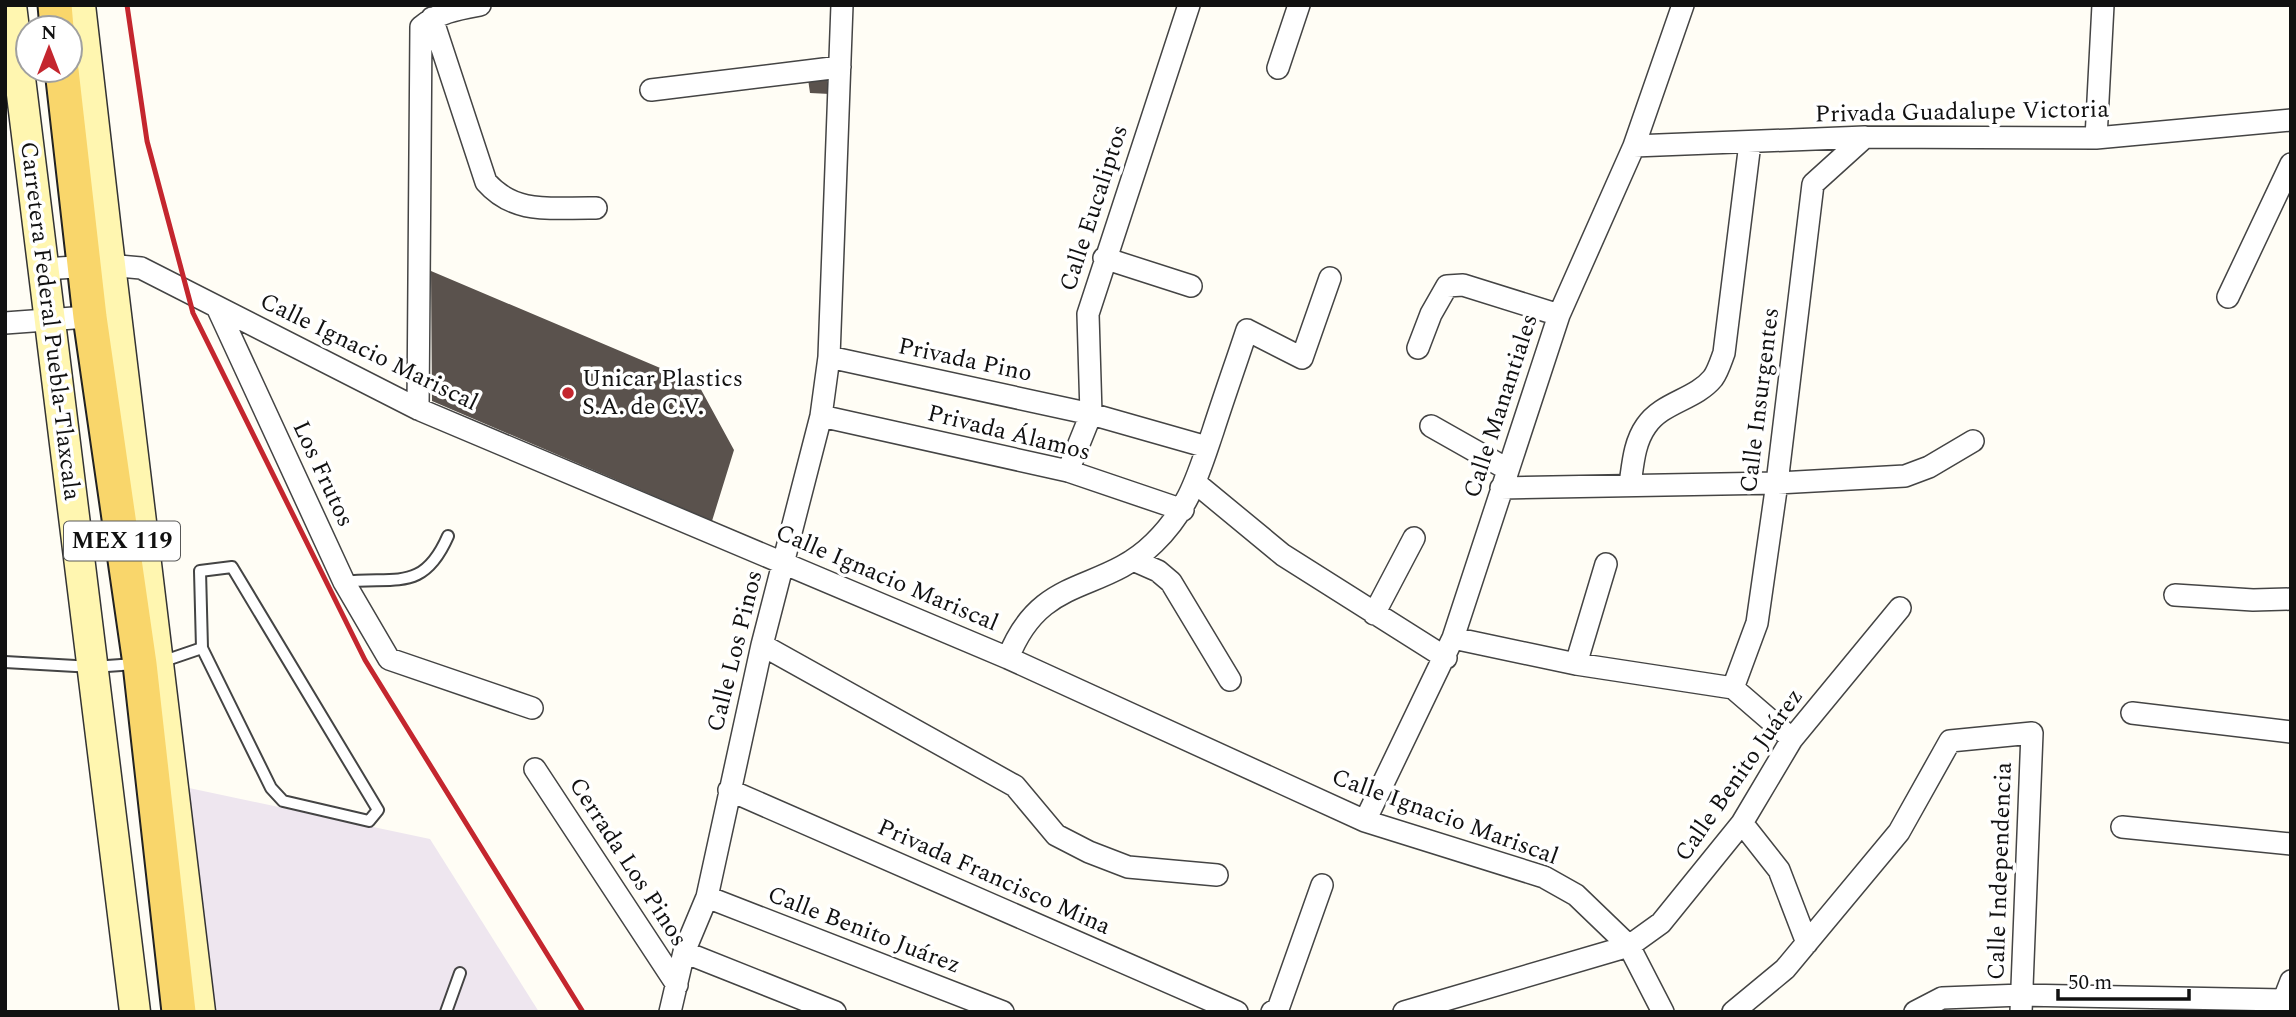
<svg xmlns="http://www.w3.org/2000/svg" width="2296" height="1017" font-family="Spectral,serif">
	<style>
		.industrial { fill: #eee6ef }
		.building { fill: #5a524d }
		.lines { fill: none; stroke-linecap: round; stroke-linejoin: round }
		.service-casing { stroke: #444; stroke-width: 14 }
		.minor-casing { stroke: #444; stroke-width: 24 }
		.secondary-casing { stroke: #333; stroke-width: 33 }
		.primary-casing { stroke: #222; stroke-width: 37 }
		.service { stroke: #fff; stroke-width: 10 }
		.minor { stroke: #fff; stroke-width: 21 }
		.secondary { stroke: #fff6b0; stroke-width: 30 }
		.primary { stroke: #f9d66b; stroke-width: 33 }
		.rail { stroke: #c4262e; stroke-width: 5 }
		.poi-dot { fill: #c4262e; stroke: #fff; stroke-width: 2.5 }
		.labels { text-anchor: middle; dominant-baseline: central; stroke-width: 7; stroke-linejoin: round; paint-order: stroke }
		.shield { fill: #fff; stroke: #585858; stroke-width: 2 }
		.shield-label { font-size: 23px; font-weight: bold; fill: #111 }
		.street-label { font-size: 24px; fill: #111; stroke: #fff }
		.poi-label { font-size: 24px; fill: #111; stroke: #fff; text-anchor: start }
	</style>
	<rect width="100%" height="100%" fill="#fffdf5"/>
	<path class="industrial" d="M189,788L430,839L539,1012H213Z"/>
	<path class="building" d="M808,79H827L830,94L810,93Z
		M431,271L698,384L734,450L712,521L432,401Z"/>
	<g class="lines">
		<defs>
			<path id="service" d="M344,582C396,576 423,593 448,536
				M5,662L93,667L135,664
				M161,662L202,648L271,788L283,801L369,821L378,810L232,567L200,571L202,648
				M446,1012L460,973"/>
			<path id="minor" d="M432,18L486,182C516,216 554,207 596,208
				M1278,68L1299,5
				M651,90L840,67
				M2096,138L2103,5
				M1634,146L1865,137L2096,138L2291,120
				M1104,258L1191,286
				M43,269L108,265L141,268L418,409L1008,658L1365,821L1544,877L1576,895L1629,946L1663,1012
				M2228,297L2291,164
				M217,307L344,582L389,659L532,708
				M5,323L101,316
				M1418,348L1431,314L1447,286L1463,285L1559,315
				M829,357L1091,414L1207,447
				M418,409L421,27C439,12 458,9 480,5
				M821,416L1068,471L1183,510
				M1431,426L1507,469
				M1068,471L1091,414L1088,314L1189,5
				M1197,484L1283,555L1446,658
				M1630,484C1633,464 1634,443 1646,426C1662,402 1695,400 1713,378C1718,371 1721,361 1724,353L1750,143
				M1501,488L1777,483L1905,476L1929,467L1973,441
				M1133,560L1158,571L1171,582L1230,680
				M2175,595L2253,600L2291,599
				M1374,614L1414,538
				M1453,638L1576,664L1733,688L1792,739
				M762,645L1015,786L1056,835L1089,852L1128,867L1217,875
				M1008,658C1041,573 1101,595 1154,543C1189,509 1198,475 1213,431C1224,397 1236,363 1247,330L1302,358L1330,278
				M1576,664L1606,564
				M1733,688L1757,623L1777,483L1813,184L1865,137
				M2132,713L2291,732
				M535,769L677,985
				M729,790L1237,1012
				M1365,821L1453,638L1559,315L1634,146L1683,5
				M1742,823L1779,870L1807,943
				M2122,827L2291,844
				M707,897L1003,1012
				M684,952L835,1012
				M670,1012L684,952L707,897L762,645L821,416L829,357L842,5
				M1272,1012L1278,1009L1322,885
				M1404,1012L1629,946L1661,923L1742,823L1792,739L1900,608
				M1733,1012L1785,969L1899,832L1950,741L2032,733L2021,1012
				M1915,1012L1942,998L2022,995L2284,1000
				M2279,1012L2291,981"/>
			<path id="secondary" d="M11,5L135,1012
				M80,5C117,341 162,676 200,1012"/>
			<path id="primary" d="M55,5L57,28
				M62,70L90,317L140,664L179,1012"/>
		</defs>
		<use href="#service" class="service-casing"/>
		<use href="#minor" class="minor-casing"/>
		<use href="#secondary" class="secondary-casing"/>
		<use href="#primary" class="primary-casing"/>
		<use href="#service" class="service"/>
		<use href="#minor" class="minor"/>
		<use href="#secondary" class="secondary"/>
		<use href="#primary" class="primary"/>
		<path class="rail" d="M127,5L147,141L193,313L365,660L583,1012"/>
	</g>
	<circle class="poi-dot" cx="568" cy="393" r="7"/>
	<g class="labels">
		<rect class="shield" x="64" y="521.5" width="116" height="39" rx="5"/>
		<g class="shield-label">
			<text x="122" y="541">MEX 119</text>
		</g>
		<g class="street-label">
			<text transform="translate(1962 112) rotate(-1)">Privada Guadalupe Victoria</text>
			<text transform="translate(1094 208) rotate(-72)">Calle Eucaliptos</text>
			<text transform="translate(50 321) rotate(83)">Carretera Federal Puebla-Tlaxcala</text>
			<text transform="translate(369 352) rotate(26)">Calle Ignacio Mariscal</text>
			<text transform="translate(965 360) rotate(12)">Privada Pino</text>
			<text transform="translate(1760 400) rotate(-83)">Calle Insurgentes</text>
			<text transform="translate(1501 406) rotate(-72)">Calle Manantiales</text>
			<text transform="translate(1009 433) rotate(14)">Privada Álamos</text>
			<text transform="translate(323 474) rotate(65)">Los Frutos</text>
			<text transform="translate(887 578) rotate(23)">Calle Ignacio Mariscal</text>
			<text transform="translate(735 651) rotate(-76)">Calle Los Pinos</text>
			<text transform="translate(1739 775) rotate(-55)">Calle Benito Juárez</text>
			<text transform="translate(1445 817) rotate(20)">Calle Ignacio Mariscal</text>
			<text transform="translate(628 862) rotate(57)">Cerrada Los Pinos</text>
			<text transform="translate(2000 871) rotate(-88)">Calle Independencia</text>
			<text transform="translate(994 877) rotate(24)">Privada Francisco Mina</text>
			<text transform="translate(864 930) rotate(21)">Calle Benito Juárez</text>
		</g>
		<g class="poi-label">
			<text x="582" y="379">Unicar Plastics<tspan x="582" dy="28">S.A. de C.V.</tspan></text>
		</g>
	</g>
	<rect width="2296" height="1017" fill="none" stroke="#111111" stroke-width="14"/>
	<g transform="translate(49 49)"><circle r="33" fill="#ffffff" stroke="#a0a0a0" stroke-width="2"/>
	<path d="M0-5L12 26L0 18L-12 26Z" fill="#c4262e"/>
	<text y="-10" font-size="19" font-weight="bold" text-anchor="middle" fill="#111111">N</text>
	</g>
	<path d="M2058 989v10h131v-10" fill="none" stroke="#111111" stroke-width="3.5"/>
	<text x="2068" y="989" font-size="21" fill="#111111" stroke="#ffffff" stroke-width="5" paint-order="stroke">50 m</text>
</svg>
